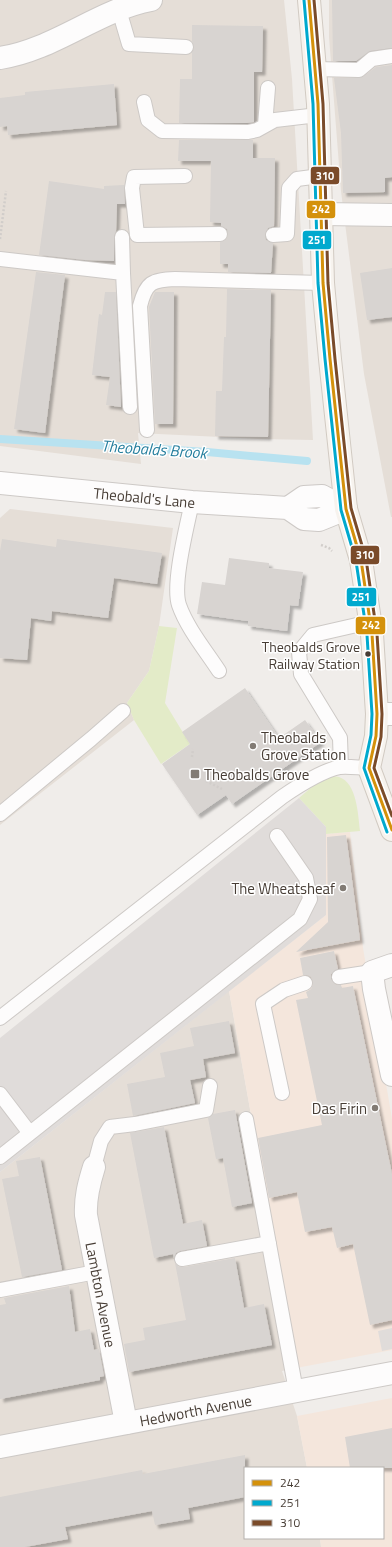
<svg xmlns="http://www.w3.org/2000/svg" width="392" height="1547" font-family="'Titillium Web',sans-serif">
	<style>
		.residential { fill: #e5ded7 }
		.commercial { fill: #f4e6dc }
		.green { fill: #e3ebc8 }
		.parking { fill: #e0dcda }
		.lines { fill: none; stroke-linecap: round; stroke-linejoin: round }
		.stream { stroke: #b8e2f0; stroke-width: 8 }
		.building { fill: #d8d4d1; filter: url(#shadow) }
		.service-casing { stroke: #cdc9c6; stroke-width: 16 }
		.minor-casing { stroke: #cdc9c6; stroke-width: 24 }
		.secondary-casing { stroke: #d1cac2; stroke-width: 24 }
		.path { stroke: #d1cdca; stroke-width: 2.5; stroke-dasharray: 2 2; stroke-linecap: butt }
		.service { stroke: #fdfcfc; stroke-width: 14 }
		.minor { stroke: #fdfcfc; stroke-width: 22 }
		.secondary { stroke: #f7f3ee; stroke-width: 22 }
		.bus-1-casing { stroke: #fff; stroke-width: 6 }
		.bus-2-casing { stroke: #fff; stroke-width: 6 }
		.bus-3-casing { stroke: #fff; stroke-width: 6 }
		.bus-1 { stroke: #d4910b; stroke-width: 3 }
		.bus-2 { stroke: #00a9ce; stroke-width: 3 }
		.bus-3 { stroke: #7a4b2a; stroke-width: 3 }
		.bus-dot { fill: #473d35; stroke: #fff; stroke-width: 1.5 }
		.poi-dot { fill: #827b74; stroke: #fff; stroke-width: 1.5 }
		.labels { text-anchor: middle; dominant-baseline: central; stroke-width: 3; stroke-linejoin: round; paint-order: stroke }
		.bus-label { font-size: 14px; fill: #473d35; stroke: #fff; text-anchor: end }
		.street-label { font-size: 15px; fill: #473d35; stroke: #fff }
		.poi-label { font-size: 15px; fill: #473d35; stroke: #fff; text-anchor: start }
		.water-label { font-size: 16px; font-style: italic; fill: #267f9e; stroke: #fff }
		.line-badge { stroke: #fff; stroke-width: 1.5 }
		.badge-label { font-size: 11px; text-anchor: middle; font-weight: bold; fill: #fff }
	</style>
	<defs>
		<filter id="shadow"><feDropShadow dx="3.5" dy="3.5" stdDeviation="1" flood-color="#0004"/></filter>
	</defs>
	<rect width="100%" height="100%" fill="#f0edea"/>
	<path class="residential" d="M0,0H284L292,79L313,440L261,439L138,433L141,464L0,446Z
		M329,0H392V517H391L364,374L341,191L329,37Z
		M10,509L173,528L159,626L149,671L127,703L134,720L0,825V518Z
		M229,991L296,1368L282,1371L297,1416L307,1468H245V1538H320L321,1547H0V1172Z"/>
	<path class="commercial" d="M350,832L363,948L392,1119V1350L296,1368L229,991L326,915V834Z
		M392,1398V1547H321L320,1538H383V1468H307L297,1416Z"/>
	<path class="green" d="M159,626L177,628L165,703L190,744L161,764L134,720L127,703L149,671Z
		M329,776C332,776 336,776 339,777C357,783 358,814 360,831L326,834V827L299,798L314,785Z"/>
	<path class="parking" d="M299,798L326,827V915L0,1172V1038Z
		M392,1328V1349L382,1351L378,1331Z"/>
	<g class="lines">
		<path class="stream" d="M0,439L207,452L307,461"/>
	</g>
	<path class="building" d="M332,0H392V48L370,51L356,61H333Z
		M192,25L263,26L262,72H254V122L247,123H179L180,79H192V53L194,47L192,41Z
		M392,65V177L385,178V192L343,193L341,133L334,78H359L364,76L376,67Z
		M114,84L117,125L8,135L7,126L0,127V98L25,95V92Z
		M179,140H253V158H275L274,226L268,228L265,235L266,240L273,243L271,273L228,272V264H220V242L227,238L228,234L227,229L221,226V223L210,222L211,161H178Z
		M49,181L104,189V186L124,185L125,204H117L116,231L114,237V261L85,260L39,255Z
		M392,268V317L367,320L360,273Z
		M36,272L65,275L45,433L14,429Z
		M227,289L271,290L268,437L215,436L216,391H222L224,337H226Z
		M105,292H116L121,407L106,405L110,377L92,375L99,314L102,315Z
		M155,292H174L173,424H155L149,307Z
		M2,539L56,547L57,539L162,553L157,584L114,578L108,618L52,611L51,621L31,618L27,660L0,658V551Z
		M229,558L269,563V568L303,572L298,606L290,605L287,631L248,626V621L197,614L202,582L225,585Z
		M245,688L279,738L305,720L321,742L232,804L226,795L197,815L162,764L190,744L182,732Z
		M346,835L360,940L296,952L328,922L327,837Z
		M334,951L338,969L331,974V979L336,985H341L342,988L353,986L392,1174V1320L370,1325L353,1244L337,1248L332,1227L305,1232L297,1192L269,1198L258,1138L322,1125L296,1000L308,998L306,992L311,989L313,984L311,977L307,975H303L300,958Z
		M229,1021L235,1053L203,1059L206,1077L190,1080L195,1103L133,1116L127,1084L165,1077L160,1053L194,1046L190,1028Z
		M235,1110L252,1203L232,1207L223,1158L216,1159L208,1118L213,1114Z
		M164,1127L183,1224L202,1220L207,1246L180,1251L176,1253L174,1258L173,1254L154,1258L130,1133Z
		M40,1157L62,1270L22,1277L2,1179L19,1176L16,1161Z
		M235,1258L244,1308L264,1304L272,1345L129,1372L124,1344L145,1340L143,1328L186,1320L175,1263L179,1267H184Z
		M69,1286L75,1332L90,1329L94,1350L99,1349L104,1376L100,1377V1380L0,1399V1305L6,1304L4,1298Z
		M392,1428V1468H350L345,1437Z
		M245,1455V1497L188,1508L190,1519L155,1525L152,1511L65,1527L68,1539L25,1547H0V1497L142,1470L143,1474Z"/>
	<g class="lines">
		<defs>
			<path id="service" d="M119,10L129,44L186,47
				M315,69L359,70L372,59L392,56
				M144,102L148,120L162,131L248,132L257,130L275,120L318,115
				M265,125L268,88
				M185,176L134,177L132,188L137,235L220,234
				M273,235L287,234L289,188L297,179L320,176
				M122,237L123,273
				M0,259L123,273L130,407
				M147,430L140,306C146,282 152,280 175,279L323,283
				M192,502C187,526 172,584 179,605C187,628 206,651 219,671
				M341,767L340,738L301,674L299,652L313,635L370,622
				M0,814L91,739L123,711
				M339,977L372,972
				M0,1018L282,797C298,786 321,771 340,767C349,766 360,768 369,768
				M282,1093L263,1004L284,990L305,983
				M0,1094L29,1132
				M246,1119L296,1391
				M0,1157L300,919L310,899L306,878L277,836
				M94,1167L101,1141L110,1127L135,1124L206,1110L210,1086
				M182,1259L269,1243
				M0,1290L96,1272"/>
			<g id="minor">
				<path d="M0,58C54,50 98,10 151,0"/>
				<path d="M322,214L392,215"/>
				<path id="s1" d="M0,483L192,502L288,508L304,519L319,520L346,509"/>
				<path d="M288,508L304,497L322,496L346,509"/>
				<path d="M377,714H392"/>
				<path d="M392,965L372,972L374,989L392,1075"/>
				<path id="s2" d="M94,1167C89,1183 85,1198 86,1215L126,1423"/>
				<path id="s3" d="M0,1447L392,1373"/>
			</g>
			<path id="secondary" d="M309,0L318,104L323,283L330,359L346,509L361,560L372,634L377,714L376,736L369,768L392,830"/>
		</defs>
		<use href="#service" class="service-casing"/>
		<use href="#minor" class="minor-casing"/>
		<use href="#secondary" class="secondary-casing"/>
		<path class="path" d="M0,239L6,191
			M321,545L329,548L332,551
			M192,757L193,749
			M206,781L222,789"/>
		<use href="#service" class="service"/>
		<use href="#minor" class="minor"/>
		<use href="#secondary" class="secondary"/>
		<defs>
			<path id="bus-1" d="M309,0L318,104L323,283L330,359L346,509L361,560L372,634L377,714L376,736L369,768L392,830"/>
			<path id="bus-2" d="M304,0L313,104L318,283L325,359L341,510L356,561L367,635L372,714L371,735L364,768L387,832"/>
			<path id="bus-3" d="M314,0L323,104L328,283L335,359L351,508L366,559L377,634L382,714L381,737L374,768L392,816"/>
		</defs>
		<use href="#bus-1" class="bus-1-casing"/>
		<use href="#bus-2" class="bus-2-casing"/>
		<use href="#bus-3" class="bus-3-casing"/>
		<use href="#bus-1" class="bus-1"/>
		<use href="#bus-2" class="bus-2"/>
		<use href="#bus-3" class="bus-3"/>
	</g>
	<circle class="bus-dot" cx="368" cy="654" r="3.5"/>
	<g class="poi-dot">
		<circle cx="253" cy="746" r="4"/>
		<rect x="190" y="769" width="10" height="10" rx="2"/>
		<circle cx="343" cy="888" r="4"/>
		<circle cx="375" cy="1108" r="4"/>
	</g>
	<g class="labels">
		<g class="bus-label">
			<text x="360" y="646">Theobalds Grove<tspan x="360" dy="17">Railway Station</tspan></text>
		</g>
		<g class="street-label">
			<text stroke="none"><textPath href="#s1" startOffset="145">Theobald's Lane</textPath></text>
			<text stroke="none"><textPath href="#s2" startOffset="130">Lambton Avenue</textPath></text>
			<text stroke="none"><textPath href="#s3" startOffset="199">Hedworth Avenue</textPath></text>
		</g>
		<g class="poi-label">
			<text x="261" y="737">Theobalds<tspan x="261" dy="17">Grove Station</tspan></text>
			<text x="204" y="774">Theobalds Grove</text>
			<text x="335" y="888" text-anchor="end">The Wheatsheaf</text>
			<text x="367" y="1108" text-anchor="end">Das Firin</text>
		</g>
		<g class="water-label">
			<text transform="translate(154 449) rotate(4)">Theobalds Brook</text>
		</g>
	</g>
	<g class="line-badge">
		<rect x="310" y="166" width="30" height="19" rx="4" fill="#7a4b2a"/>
		<rect x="306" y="200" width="30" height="19" rx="4" fill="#d4910b"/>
		<rect x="302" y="230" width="30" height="20" rx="4" fill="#00a9ce"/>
		<rect x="350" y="545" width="30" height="20" rx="4" fill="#7a4b2a"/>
		<rect x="346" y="587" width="31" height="20" rx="4" fill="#00a9ce"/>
		<rect x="355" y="616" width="31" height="19" rx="4" fill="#d4910b"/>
	</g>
	<g class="badge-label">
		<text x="325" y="180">310</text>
		<text x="321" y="213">242</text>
		<text x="317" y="244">251</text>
		<text x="365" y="559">310</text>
		<text x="361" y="601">251</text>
		<text x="371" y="629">242</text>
	</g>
	<rect x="244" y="1467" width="140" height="72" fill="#ffffff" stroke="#b5b1ae"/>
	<rect x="252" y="1480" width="20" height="6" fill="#d4910b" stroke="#b5b1ae"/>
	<text x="280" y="1487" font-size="12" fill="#473d35">242</text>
	<rect x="252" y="1500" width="20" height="6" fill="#00a9ce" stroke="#b5b1ae"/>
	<text x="280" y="1507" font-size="12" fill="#473d35">251</text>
	<rect x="252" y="1520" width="20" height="6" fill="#7a4b2a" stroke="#b5b1ae"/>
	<text x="280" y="1527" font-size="12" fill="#473d35">310</text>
</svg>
